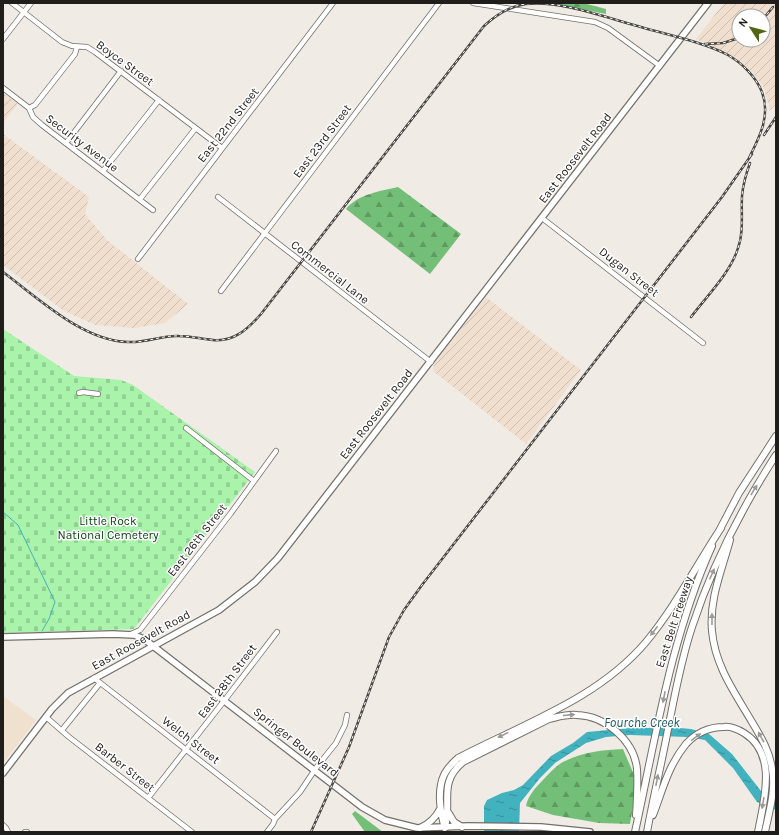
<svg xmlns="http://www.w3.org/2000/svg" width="779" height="835" font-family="Karla,sans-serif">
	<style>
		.industrial { fill: url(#industrial-furrows); fill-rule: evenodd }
		.education { fill: #f0e0ce }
		.forest { fill: url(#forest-firs) }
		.cemetery { fill: url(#cemetery-stones) }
		.water { fill: url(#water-ripples) }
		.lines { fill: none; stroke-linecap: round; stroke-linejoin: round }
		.stream { stroke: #41b2be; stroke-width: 1 }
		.minor-casing { stroke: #736f69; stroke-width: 6 }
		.major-casing { stroke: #736f69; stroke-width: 8 }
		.highway-casing { stroke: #736f69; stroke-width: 8 }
		.minor { stroke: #fff; stroke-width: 4.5 }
		.major { stroke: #fff; stroke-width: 5.5 }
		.highway { stroke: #fff; stroke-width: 6 }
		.rail-casing { stroke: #484743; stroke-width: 2.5 }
		.rail { stroke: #fff; stroke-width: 1; stroke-dasharray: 3; stroke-linecap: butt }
		.oneway { fill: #9a9a98 }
		.labels { text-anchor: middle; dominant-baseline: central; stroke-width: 3; stroke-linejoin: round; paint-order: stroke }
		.street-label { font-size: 12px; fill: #1f1e1b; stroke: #fff }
		.park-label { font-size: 12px; fill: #0a4112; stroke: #fff }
		.water-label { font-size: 13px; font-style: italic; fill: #18575e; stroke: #fff }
	</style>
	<defs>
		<pattern id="industrial-furrows" width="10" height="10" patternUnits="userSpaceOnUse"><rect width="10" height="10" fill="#f0dfce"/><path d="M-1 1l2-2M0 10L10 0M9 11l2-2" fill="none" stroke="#cdbfb0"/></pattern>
		<pattern id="forest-firs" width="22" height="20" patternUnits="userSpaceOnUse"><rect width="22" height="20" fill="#74bf77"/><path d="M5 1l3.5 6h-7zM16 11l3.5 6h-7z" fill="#5f9b61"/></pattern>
		<pattern id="cemetery-stones" width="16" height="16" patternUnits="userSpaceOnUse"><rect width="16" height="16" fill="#a9f3ab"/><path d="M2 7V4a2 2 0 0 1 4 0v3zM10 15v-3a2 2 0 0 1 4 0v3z" fill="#91d093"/></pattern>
		<pattern id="water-ripples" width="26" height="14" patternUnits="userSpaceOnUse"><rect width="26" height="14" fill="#41b2be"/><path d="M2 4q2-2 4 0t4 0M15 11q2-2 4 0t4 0" fill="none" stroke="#36909a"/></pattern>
	</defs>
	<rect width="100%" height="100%" fill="#f0ece5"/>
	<path class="industrial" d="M724,3H776V104L770,111L764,88L752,72L735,57L696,39ZM739,16H763V40H739Z
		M3,93L18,104L3,123Z
		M3,134L89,197L85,214L107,240L188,304L165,323L134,328L95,325L64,311L3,265Z
		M486,297L581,370L526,444L433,371L434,364Z"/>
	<path class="education" d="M3,696L36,720L3,763Z"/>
	<path class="forest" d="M552,3H583L606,9V14Z
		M398,187L461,234L430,274L346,209C358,194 381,191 398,187Z
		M623,749L635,777L634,801L630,824L599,823L553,815L526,806C528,796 535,788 542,781C549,774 556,765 565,761C583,752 603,750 623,749Z
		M355,811L383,832H365L352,814Z"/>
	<path class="cemetery" d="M3,329L74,376L121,380L133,385L255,472L134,629L3,633Z"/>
	<path class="water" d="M630,728H680L691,729L709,734L732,754L761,791L776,800V810L757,802L733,768L705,740L687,737L630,735L606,737L586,743L555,763L540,778L520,803L519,832L484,831V806L487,800L502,793L514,790L523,785L551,756L573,743L587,732Z"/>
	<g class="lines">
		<path class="stream" d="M3,512L18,525L55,602L49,619L42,631"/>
		<defs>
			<path id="minor" d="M12,3L62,42L72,46L87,47L95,52L222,148
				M473,3L595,22L608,28L660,66
				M3,39L31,3
				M3,88L29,108L33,117L42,125L153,210
				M29,108L35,105L75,54L77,47
				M66,143L121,71
				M103,171L159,100
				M218,197L431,362
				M140,199L195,129
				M542,218L703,343
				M138,259L333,3
				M221,291L439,3
				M79,393L83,392L98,394
				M186,428L254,481
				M131,634L140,630L231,513L276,451
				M94,678L275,819
				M46,717L69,737L192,832
				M62,730L100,683
				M148,798L224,701L277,632
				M3,825L6,828L8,832
				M25,832H27
				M267,832L273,824L275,819L300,792L316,768L336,743L345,725L347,715"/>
			<path id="major" d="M3,637L113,634L134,635L144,639L362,807L385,820L417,828L468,826L541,827L590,832
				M3,773L52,709L68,693L219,610L255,582L278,558L708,3"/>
			<path id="highway" d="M719,531L739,493L776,436
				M730,540C722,570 709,599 712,631C715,666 735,693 752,722C761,737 770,752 772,769C776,790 769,812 765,832
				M448,812L454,822L462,827
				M653,815C663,789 668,766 686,744C696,733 710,727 724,727C731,726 739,730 744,733C778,754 764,800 758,832
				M445,827C452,801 438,783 463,762L549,719C558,717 567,714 577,715C605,716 634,740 637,769C638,784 637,800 636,815
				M420,828C429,824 435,819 440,809
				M445,828C440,812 437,790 444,775C447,768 453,763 458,758C523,724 598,699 646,642C675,607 696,566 721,528
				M635,832C656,736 671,637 712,546
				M647,832C654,794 663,757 670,719C676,688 682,657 692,627C712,566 741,509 776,455"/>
		</defs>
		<use href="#minor" class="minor-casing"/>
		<use href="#major" class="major-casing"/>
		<use href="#highway" class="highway-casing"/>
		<use href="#minor" class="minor"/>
		<use href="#major" class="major"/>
		<use href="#highway" class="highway"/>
		<defs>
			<path id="rail" d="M763,19L773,7
				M705,44L723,43L739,38
				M764,135L776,117
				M3,272C38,298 83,341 128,342C146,343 162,335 179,336C191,336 201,339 213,340C234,342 248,329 261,314L484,26C496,15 509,6 526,4C561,0 607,18 641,27C668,35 703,42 728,55C742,63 756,77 762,92C771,116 759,138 749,158
				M691,317C706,297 731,272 738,248C744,232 741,213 742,196C743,184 746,174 750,163
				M311,832L349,747L389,637L404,610L422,585L722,197L752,154"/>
		</defs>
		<use href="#rail" class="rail-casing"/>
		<use href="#rail" class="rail"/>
	</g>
	<defs><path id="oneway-solid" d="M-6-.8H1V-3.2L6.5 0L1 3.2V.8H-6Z"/></defs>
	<g class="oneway">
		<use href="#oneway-solid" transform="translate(754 490) rotate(-59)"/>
		<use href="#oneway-solid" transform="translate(712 574) rotate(-66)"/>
		<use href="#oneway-solid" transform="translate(712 619) rotate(-90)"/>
		<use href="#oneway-solid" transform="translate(654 631) rotate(128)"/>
		<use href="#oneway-solid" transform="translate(664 697) rotate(101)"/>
		<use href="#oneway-solid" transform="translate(569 715) rotate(-5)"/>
		<use href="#oneway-solid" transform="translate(503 735) rotate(154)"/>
		<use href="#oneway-solid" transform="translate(696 737) rotate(-36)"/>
		<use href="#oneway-solid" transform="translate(761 737) rotate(-119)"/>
		<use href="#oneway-solid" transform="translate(657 780) rotate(-79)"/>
		<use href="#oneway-solid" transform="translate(763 803) rotate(100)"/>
	</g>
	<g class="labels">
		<g class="street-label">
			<text transform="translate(125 63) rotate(36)">Boyce Street</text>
			<text transform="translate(228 125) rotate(-52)">East 22nd Street</text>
			<text transform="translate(322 141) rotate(-53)">East 23rd Street</text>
			<text transform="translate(82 143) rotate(37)">Security Avenue</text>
			<text transform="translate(575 158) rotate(-52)">East Roosevelt Road</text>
			<text transform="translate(330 272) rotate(38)">Commercial Lane</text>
			<text transform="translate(629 272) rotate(38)">Dugan Street</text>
			<text transform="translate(376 414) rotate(-52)">East Roosevelt Road</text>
			<text transform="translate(197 540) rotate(-52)">East 26th Street</text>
			<text transform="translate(674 622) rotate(-72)">East Belt Freeway</text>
			<text transform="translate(141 640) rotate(-29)">East Roosevelt Road</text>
			<text transform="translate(227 681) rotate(-53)">East 28th Street</text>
			<text transform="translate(191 740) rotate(38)">Welch Street</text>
			<text transform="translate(296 742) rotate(38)">Springer Boulevard</text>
			<text transform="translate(125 767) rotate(38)">Barber Street</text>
		</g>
		<g class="park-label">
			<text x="108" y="521">Little Rock<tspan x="108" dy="14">National Cemetery</tspan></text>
		</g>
		<g class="water-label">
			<text x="642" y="722">Fourche Creek</text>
		</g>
	</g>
	<rect width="779" height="835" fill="none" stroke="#1f1e1b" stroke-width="8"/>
	<g transform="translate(751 28) rotate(306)"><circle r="19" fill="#ffffff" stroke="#a5a5a4"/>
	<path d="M0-3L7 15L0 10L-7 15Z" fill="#516512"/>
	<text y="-6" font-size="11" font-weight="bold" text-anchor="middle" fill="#1f1e1b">N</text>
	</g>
</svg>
